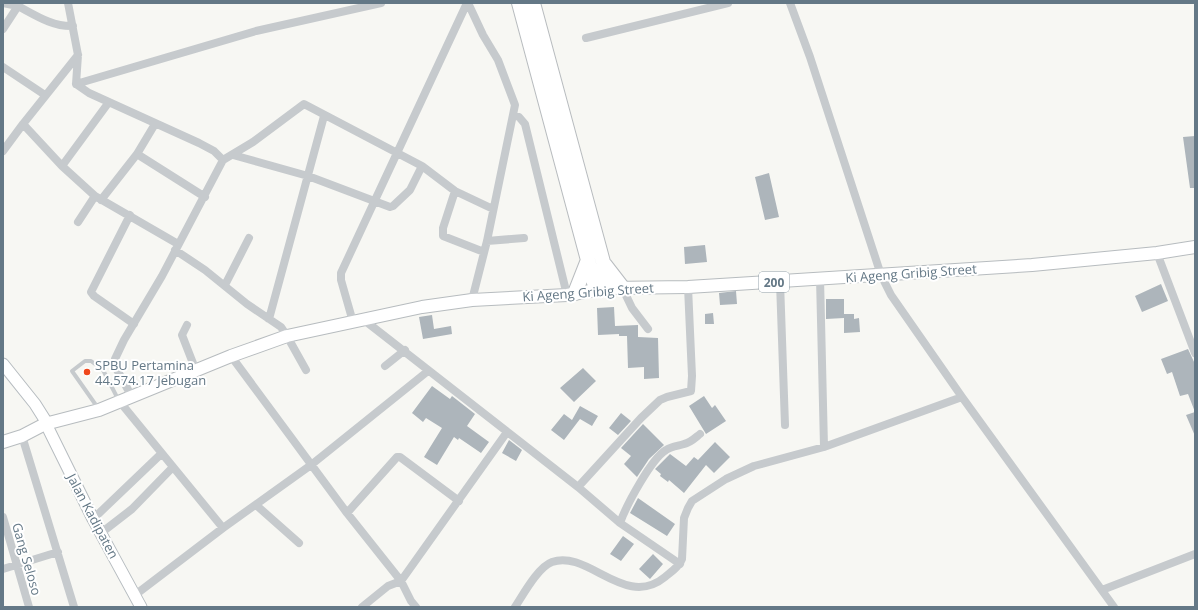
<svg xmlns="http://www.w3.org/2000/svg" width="1198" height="610" font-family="'Open Sans',sans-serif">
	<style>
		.building { fill: #adb5bb }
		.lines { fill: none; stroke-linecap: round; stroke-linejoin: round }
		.secondary-casing { stroke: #b6bcc0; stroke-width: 13 }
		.primary-casing { stroke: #b7bcbf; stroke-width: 14 }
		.highway-casing { stroke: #b8bcbf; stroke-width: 16 }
		.lane { stroke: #c6cacd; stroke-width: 4 }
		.street { stroke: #c6cacd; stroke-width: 8 }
		.secondary { stroke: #fff; stroke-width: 11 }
		.primary { stroke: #fff; stroke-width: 12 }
		.highway { stroke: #fff; stroke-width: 14 }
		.poi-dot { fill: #ef471b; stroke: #fff; stroke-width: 1.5 }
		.labels { text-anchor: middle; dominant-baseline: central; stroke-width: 4; stroke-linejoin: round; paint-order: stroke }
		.shield { fill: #fff; stroke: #92a0aa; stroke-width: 1 }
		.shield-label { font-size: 12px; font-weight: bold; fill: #647886 }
		.street-label { font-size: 13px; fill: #647886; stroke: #fff }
		.poi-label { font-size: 13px; fill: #647886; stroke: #fff; text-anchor: start }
	</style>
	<rect width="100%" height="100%" fill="#f7f7f3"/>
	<path class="building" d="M1195,136V188H1190L1183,137Z
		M769,173L779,217L765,220L755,177Z
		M705,245L707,262L685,264L684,247Z
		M1161,284L1168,301L1142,312L1135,296Z
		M736,291L737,304L720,305L719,293Z
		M826,299H844V314H854V319L859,318L860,332L844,333V318L826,319Z
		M614,307L615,326L638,325V337L658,338L659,378L644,379V367L628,368L627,336H619V334L598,335L597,308Z
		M713,313L714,324H705V314Z
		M432,315L434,329L451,326L452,334L423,339L419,317Z
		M1188,349L1195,364V436L1186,415L1195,412L1188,394L1180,396L1172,372L1167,374L1161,359Z
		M583,368L596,381L574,402L560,388Z
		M432,386L450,399L452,396L475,414L467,426L489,442L481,453L459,438L458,440L454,437L437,465L424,457L442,428L426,418L423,422L412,413Z
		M704,396L712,408L715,405L726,421L706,434L689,406Z
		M580,406L598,416L592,426L580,419L564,440L551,430L564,414L572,420Z
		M621,413L631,421L618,435L609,428Z
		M643,424L664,445L649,459L637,477L624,464L631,456L621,448Z
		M509,440L522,450L516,461L502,453Z
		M715,442L730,457L714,473L706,465L684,493L669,480L668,482L660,476L661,474L655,469L670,454L686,466L694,457L698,460Z
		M638,498L675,524L667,536L630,513Z
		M623,536L634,544L621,561L610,554Z
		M653,554L663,564L650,579L639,569Z"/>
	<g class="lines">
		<defs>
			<path id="secondary" d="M3,364L35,404L47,423
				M46,424L93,519L141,607"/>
			<path id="primary" d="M3,442L22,436L45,424L99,410L231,356L287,336L422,307L472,300L567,295L608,288L688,287L1032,265L1157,253L1195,247"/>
			<path id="highway" d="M519,3L596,290
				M533,3L603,262L608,288
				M605,265L622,287
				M575,293L588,260"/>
		</defs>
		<use href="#secondary" class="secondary-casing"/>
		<use href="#primary" class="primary-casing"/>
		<use href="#highway" class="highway-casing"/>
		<path class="lane" d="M98,408L72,371L85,361H91L103,370L119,401"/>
		<path class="street" d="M3,3L18,6
			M68,3L78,55L76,84L89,93L199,143L214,151L223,160L253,142L304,104L422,166L455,191L493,209
			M468,3L483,35L498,60L515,105L487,241L472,300
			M790,3L810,57L881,275L891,295L962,397L1114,607
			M3,29L18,6C35,15 53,27 73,26
			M586,38L728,3
			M3,67L45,95
			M76,84L256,31L381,3
			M109,102L62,166L95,196L178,244
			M513,115L519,117L525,124L567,295
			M3,151L23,124
			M137,154L205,197
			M233,155L308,176L390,207L393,206L410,190L422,166
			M62,166L23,124L78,55
			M455,191L443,228V236L484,252
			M101,200L137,154L155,124
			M130,215L91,292L94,296L134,324
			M78,222L95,196
			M487,241L524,238
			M175,250L205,270L247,304L281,327L287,336L306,370
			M1157,253L1195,353
			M820,278L824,447
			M780,282L785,425
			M225,285L249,238
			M622,287L632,308L648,329
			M269,319L324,116
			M364,320L578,487L620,523L680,564
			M353,322L341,280V273L467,3
			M187,325L182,335L196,371
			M231,356L347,513L401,581L411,601L416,607
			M385,366L405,350
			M132,397L116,368L115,359L124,340L162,276L223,160
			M120,402L223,528
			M22,436L74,607
			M578,487L641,418L660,400L667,397L691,391L692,376L688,287
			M256,505L299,543
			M347,513L397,457H400L459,501
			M3,517L29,607
			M93,519L161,454
			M620,523C626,506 651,459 666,450C672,446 678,446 684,444C690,443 695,438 700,434
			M101,533L132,509L173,467
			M3,569L58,552
			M1102,590L1195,554
			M135,595L223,528L311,465L428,371
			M362,607L388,586L401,581L507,432
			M515,607C523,595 538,567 552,562C588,549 625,610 665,577C671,572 679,567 682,559L684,518L688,508L692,501L726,479L754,466L824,447L962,397"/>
		<use href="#secondary" class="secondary"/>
		<use href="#primary" class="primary"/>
		<use href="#highway" class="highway"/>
	</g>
	<circle class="poi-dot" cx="87" cy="372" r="4"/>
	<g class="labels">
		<rect class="shield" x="759" y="272" width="30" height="20" rx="3"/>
		<g class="shield-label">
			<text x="774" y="282">200</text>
		</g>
		<g class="street-label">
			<text transform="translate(911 273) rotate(-4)">Ki Ageng Gribig Street</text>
			<text transform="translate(588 292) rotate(-4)">Ki Ageng Gribig Street</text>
			<text transform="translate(93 516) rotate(62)">Jalan Kadipaten</text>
			<text transform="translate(27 559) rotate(74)">Gang Seloso</text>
		</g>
		<g class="poi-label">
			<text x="95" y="365">SPBU Pertamina<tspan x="95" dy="15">44.574.17 Jebugan</tspan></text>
		</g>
	</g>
	<rect width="1198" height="610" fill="none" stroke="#647886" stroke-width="8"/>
</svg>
